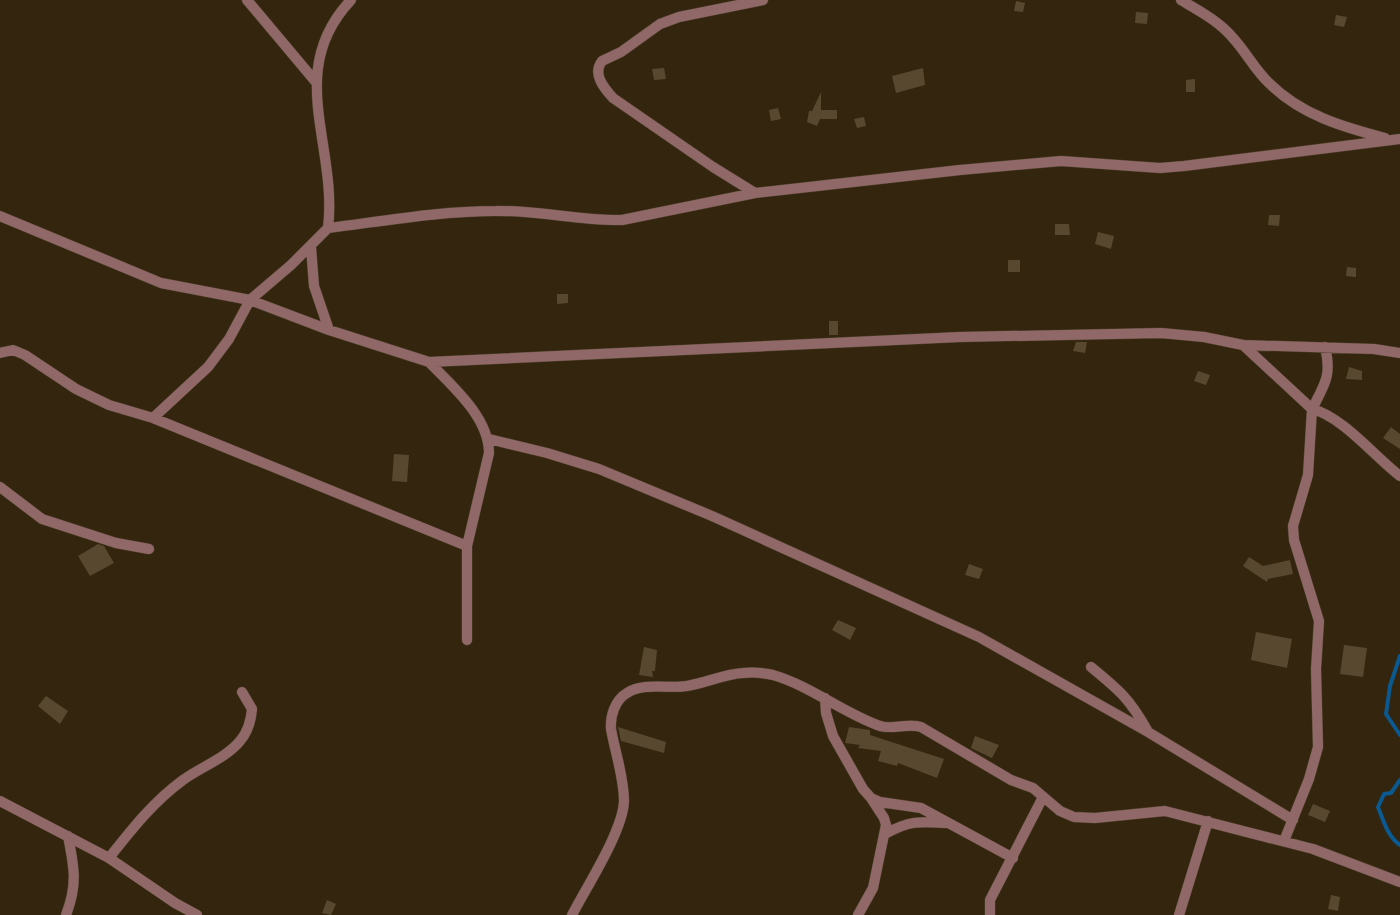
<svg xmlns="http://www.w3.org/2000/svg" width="1400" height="915" font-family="'DM Sans',sans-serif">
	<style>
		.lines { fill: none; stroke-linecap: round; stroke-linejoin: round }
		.stream { stroke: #0a5991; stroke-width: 4 }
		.building { fill: #584830 }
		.minor-casing { stroke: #4f412c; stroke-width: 11 }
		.minor { stroke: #906867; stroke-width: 10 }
	</style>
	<rect width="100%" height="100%" fill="#33250e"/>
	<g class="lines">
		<path class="stream" d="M1400,656L1390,686L1386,714L1400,735
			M1400,780L1391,793L1384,794L1378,807C1383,820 1388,837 1400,845"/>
	</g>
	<path class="building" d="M1016,1L1025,3L1023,12L1014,11Z
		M1136,12L1148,13L1147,24L1135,23Z
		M1336,15L1347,17L1344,27L1334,25Z
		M664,68L666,79L654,80L652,69Z
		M923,68L925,85L896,93L892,76Z
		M1195,79V92H1186V80Z
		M821,92V110H837V119H820L817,126L807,122L809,111H812Z
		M778,108L781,119L771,121L769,110Z
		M864,117L866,126L857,128L854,119Z
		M1269,215H1280L1279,226L1268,225Z
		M1055,224H1069L1070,235H1055Z
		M1098,232L1114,236L1111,249L1095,244Z
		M1008,260H1020V272H1008Z
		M1347,267L1356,268V277L1346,276Z
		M557,294H568V303L557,304Z
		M829,321H838V335H829Z
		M1076,342H1087L1085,353L1073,351Z
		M1349,367L1362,371V380L1346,379Z
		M1198,371L1210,375L1206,385L1194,381Z
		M1391,427L1400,434V449L1383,438Z
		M394,454L409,455L407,482L392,481Z
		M98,544L104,546L114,563L90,576L78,556Z
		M1249,557L1263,566L1290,560L1293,574L1268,579L1267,582L1243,566Z
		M969,564L983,569L979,579L965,575Z
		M838,620L856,628L850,640L832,630Z
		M1256,632L1292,639L1287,668L1251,660Z
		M1344,645L1367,648L1363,677L1340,674Z
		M644,647L657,650L655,671H652L653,677L639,675Z
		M46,696L68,711L60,724L38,706Z
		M618,727L666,742L664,753L621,741Z
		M849,727L870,730V735L944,759L937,778L898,763L897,766L878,761L881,751L858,748L860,745L845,743Z
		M975,736L999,745L992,758L971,748Z
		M1313,804L1330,811L1325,822L1308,815Z
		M1331,895L1340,897L1338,911L1328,909Z
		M327,900L336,904L331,915L322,913Z"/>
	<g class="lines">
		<defs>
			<path id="minor" d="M247,0L315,81
				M1181,0C1199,11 1219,21 1233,38C1246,52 1255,70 1269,83C1301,115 1343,127 1385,138
				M755,193L713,167L613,98C604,88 592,74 602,61L621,52L660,24L679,17L763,0
				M0,216L161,283L250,300L329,330L429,362L960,337L1161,333L1204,337L1243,345L1312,409L1308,475L1293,526L1294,540L1319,621L1316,669L1318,747L1309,779L1284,841
				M328,228C384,221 440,211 496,211C538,210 580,221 622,220L755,193L960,170L1061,161L1160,168L1184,166L1400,139
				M311,247L314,286L329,330
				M1243,345L1374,349L1400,353
				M1325,347C1332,375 1325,384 1312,409C1343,417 1373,455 1400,476
				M0,353L13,350L25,355L76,389L109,405L153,418L467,546
				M429,362C452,386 489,417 489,453L467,546V640
				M153,418L208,367L229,339L250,300L291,265L328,228C338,145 284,71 351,0
				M489,439L547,453L599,469L712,516L979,637L1148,732L1293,820
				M0,487L42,519L116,543L149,549
				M1091,667C1119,690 1129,698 1147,730
				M825,698L826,713L833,736L863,789L871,798L880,802L921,808L1013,858
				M0,801L109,858L175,903L197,915
				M885,834C908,821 919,821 946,823
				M109,858C132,829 153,802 183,780C201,767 226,758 240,741C248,732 251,721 252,709L242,692
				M66,915C78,884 74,867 68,836
				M572,915C587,886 623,831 624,801C624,777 615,752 611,729C610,716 615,700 627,693C644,682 669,689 687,686C706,683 724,674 743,673C753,672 764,673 773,675C811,686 843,713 880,726C892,730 907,723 921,727L1011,780L1033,788L1060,811L1074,817L1095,818L1165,811L1313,849L1400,882
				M858,915L873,888L886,825L884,818L871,798
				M990,915V900L1043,797
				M1179,915L1208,821"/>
		</defs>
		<use href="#minor" class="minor-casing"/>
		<use href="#minor" class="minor"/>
	</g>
</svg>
